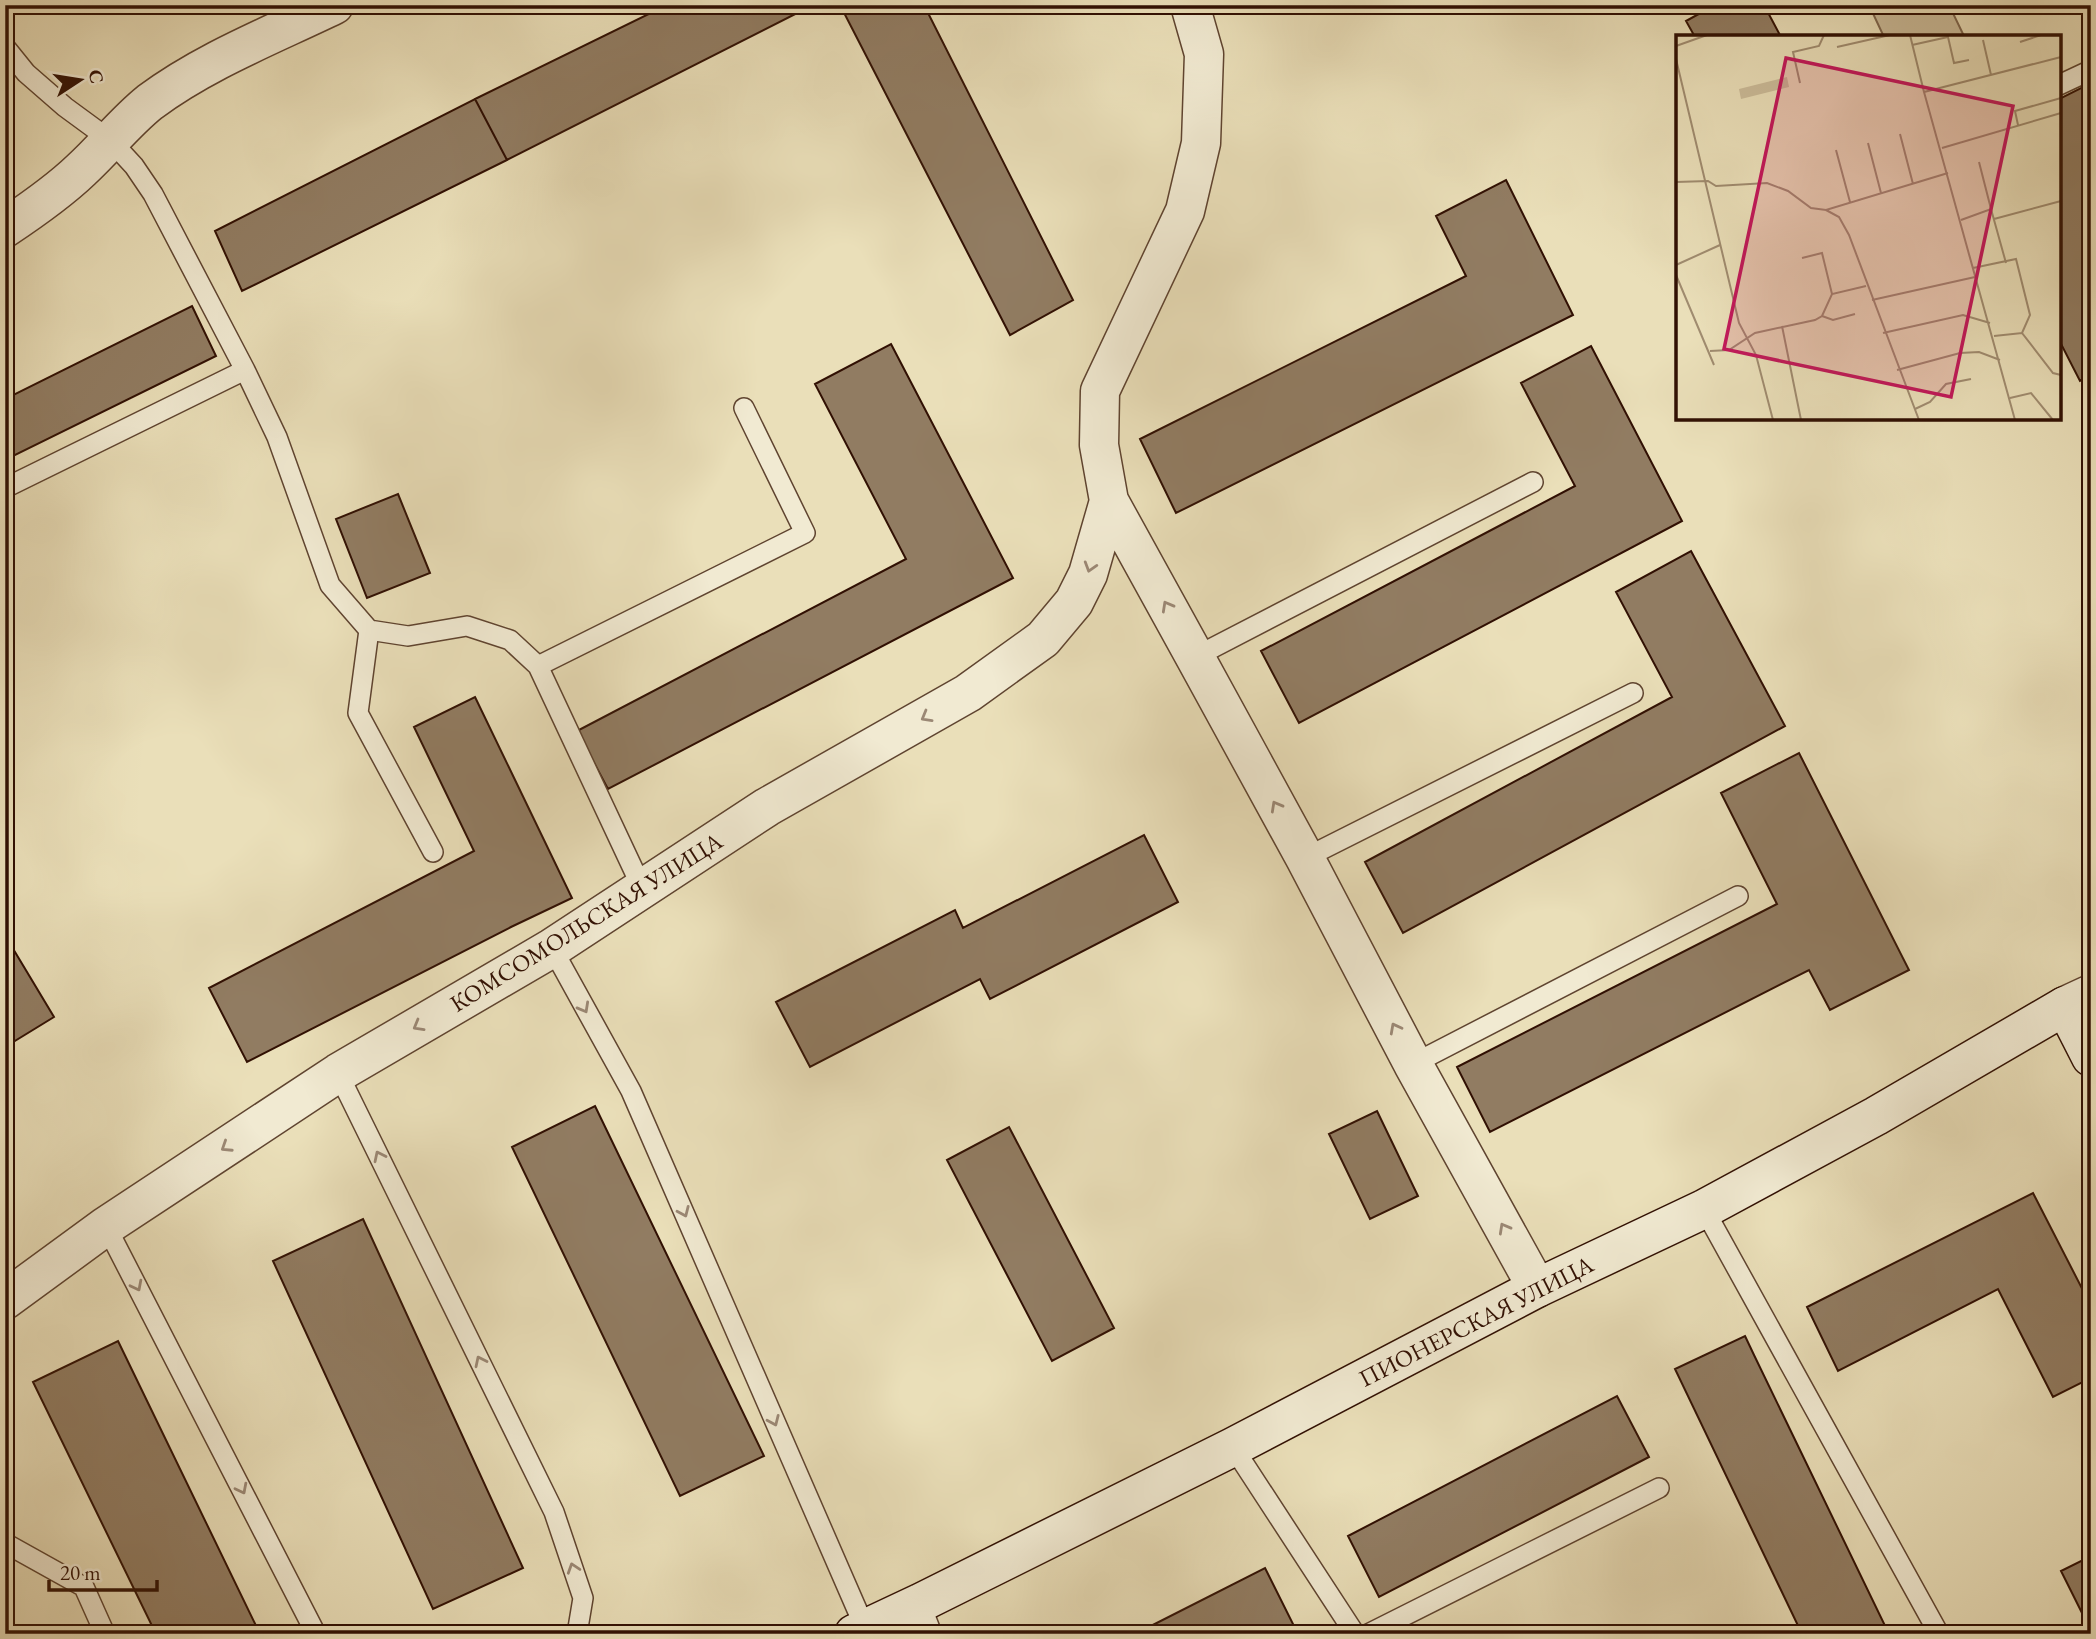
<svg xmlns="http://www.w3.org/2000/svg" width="2096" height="1639" font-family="'EB Garamond',serif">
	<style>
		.green { fill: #cbbc9a; stroke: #7e664e; stroke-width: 2 }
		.building { fill: #917c62; stroke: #311003; stroke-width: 2 }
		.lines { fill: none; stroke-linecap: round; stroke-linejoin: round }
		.lane-casing { stroke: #5f4430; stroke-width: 22 }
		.street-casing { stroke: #5f4430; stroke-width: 41 }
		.secondary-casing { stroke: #311003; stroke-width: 41 }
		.lane { stroke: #f1ead2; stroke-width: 19 }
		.street { stroke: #f1ead2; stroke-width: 38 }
		.secondary { stroke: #f1ead2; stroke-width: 38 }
		.oneway { stroke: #9b8875 }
		.labels { text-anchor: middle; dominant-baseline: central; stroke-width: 7; stroke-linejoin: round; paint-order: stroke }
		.street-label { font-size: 24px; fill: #311003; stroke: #f1ead2 }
		.inset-road { fill: none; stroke: #a08c70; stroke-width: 2 }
		.view { fill: #c2185b; fill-opacity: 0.15; stroke: #c2185b; stroke-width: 3.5 }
		.inset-edge { fill: none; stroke: #311003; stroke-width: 3.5 }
	</style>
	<rect width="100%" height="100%" fill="#eadfb9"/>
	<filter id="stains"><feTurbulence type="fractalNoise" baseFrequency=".00286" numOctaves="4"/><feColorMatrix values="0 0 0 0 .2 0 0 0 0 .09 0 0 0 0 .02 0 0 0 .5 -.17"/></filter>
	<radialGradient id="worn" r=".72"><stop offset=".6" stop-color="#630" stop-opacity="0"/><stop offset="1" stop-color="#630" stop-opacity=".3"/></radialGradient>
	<path class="green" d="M1869,5H1949L1964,36L1884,37Z"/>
	<path class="building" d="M667,5H813L507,160L475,99Z
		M840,5H924L1073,300L1010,335Z
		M1715,5H1764L1781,37H1695L1686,21Z
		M2091,83V375L2080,381L2059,340V99Z
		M475,99L507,160L242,291L215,231Z
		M1506,180L1573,315L1176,513L1140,439L1466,276L1436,216Z
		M192,306L216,356L5,460V399Z
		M891,344L1013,578L608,789L577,731L906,559L815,384Z
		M1591,346L1682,521L1299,723L1261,651L1575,486L1521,383Z
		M398,494L430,573L367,598L336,519Z
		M1691,551L1785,726L1403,933L1365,862L1672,697L1616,592Z
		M475,697L572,898L511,927L247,1062L209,988L474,851L414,727Z
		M1799,753L1909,970L1830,1010L1809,970L1490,1132L1457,1067L1777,904L1721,793Z
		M1144,835L1178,902L990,999L980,979L810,1067L776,1002L955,910L963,928Z
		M12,947L54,1017L5,1047V951Z
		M595,1106L764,1456L680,1496L512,1147Z
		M1377,1111L1418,1196L1370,1219L1329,1134Z
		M1009,1127L1114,1328L1052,1361L947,1160Z
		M2033,1193L2091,1306V1378L2053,1397L1998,1289L1838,1371L1807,1307Z
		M363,1219L523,1568L433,1609L273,1261Z
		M1745,1336L1754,1355L1889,1634H1802L1675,1369Z
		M118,1341L260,1634H156L33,1382Z
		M1617,1396L1649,1457L1379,1597L1348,1536Z
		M2091,1556V1631L2061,1571Z
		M1265,1568L1295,1628L1283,1634H1135Z"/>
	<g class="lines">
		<defs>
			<path id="lane" d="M5,47L26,73L65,107L110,140L134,166L153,194L245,370L277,437L330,585L369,630L408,636L467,626L510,640L538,666L643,890
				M2059,85L2091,70
				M5,488L245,370
				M369,630L358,713L433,852
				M1195,657L1533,482
				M538,666L805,533L744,408
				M1305,858L1633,693
				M552,948L631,1091L865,1628
				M1413,1064L1738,896
				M338,1073L554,1512L583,1598L577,1634
				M1704,1209L1939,1634
				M106,1226L316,1634
				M1233,1447L1355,1634
				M5,1543L84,1587L105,1634
				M920,1603L932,1634
				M1368,1634L1659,1488"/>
			<path id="street" d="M1190,5L1204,54L1201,143L1185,211L1100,391L1099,445L1109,501L1195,657L1305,858L1413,1064L1537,1288
				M5,228C32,210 58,192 81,170C105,148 125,122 150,102C205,61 272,35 334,5
				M2065,1006L2091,994
				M5,1300L106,1226L338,1073L552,948L767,807L968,693L1043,639L1074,602L1088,574L1109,501"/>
			<path id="secondary" d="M854,1634L920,1603L1233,1447L1537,1288L1704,1209L1876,1116L2065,1006L2091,1057"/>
		</defs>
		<use href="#lane" class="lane-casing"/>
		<use href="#street" class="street-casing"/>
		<use href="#secondary" class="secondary-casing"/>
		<use href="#lane" class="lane"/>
		<use href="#street" class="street"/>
		<use href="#secondary" class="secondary"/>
	</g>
	<defs><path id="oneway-chevron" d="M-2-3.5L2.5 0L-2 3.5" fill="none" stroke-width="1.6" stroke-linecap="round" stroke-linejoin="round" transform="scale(1.75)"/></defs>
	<g class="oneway">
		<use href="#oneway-chevron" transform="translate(1090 567) rotate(107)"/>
		<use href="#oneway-chevron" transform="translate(1167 606) rotate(-119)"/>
		<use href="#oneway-chevron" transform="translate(926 717) rotate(150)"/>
		<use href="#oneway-chevron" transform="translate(1276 806) rotate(-119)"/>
		<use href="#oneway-chevron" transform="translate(584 1008) rotate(61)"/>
		<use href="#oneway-chevron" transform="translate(418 1026) rotate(150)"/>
		<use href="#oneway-chevron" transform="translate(1395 1028) rotate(-118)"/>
		<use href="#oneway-chevron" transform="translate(226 1147) rotate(147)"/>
		<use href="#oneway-chevron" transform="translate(379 1156) rotate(-116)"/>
		<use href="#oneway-chevron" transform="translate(684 1212) rotate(66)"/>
		<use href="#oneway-chevron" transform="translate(1504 1228) rotate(-119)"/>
		<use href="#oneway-chevron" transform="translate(137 1286) rotate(63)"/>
		<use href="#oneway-chevron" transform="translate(480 1361) rotate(-116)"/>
		<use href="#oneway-chevron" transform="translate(774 1421) rotate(66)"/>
		<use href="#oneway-chevron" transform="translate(242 1489) rotate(63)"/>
		<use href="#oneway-chevron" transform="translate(573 1568) rotate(-108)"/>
	</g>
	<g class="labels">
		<g class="street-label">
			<text transform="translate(586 922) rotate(-32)">КОМСОМОЛЬСКАЯ УЛИЦА</text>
			<text transform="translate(1476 1321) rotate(-27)">ПИОНЕРСКАЯ УЛИЦА</text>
		</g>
	</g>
	<g transform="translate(1676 35)">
		<rect width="385" height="385" fill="#eadfb9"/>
		<path d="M111,42L113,52L65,64L63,54Z" fill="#cbbc9a"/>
		<path class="inset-road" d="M234,0L248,57M307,5L315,40M344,7L365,0M236,10L272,2L278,28L293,25M0,11L31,0M161,12L214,0M0,24L63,288L80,320L97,385M124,48L117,17L143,11L148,0M342,90L339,76L385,63M224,99L237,149M192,108L205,158M266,113L385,78M160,115L174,167M303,127L315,174M0,147L32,146L40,151L91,148L112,156L135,173L150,175L272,138M150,175L163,182L173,200L243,385M318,184L385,166M285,185L315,174L330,228M126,223L146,218L156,259M0,230L44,210M297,233L340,224L354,280L346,298M0,240L38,330M196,265L299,242M146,281L157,285L179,279M106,291L125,385M207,298L287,280L314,288M318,301L346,298L377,338L385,340M34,316L53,315L79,298L139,285L146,281L156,259L190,251M221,335L284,318L303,317L324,325M334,363L355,358L377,385M239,374L254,367L270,349L295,344M339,385L248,57L385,22"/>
		<path class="view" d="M110,23L337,71L275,362L48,314Z"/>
		<rect width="385" height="385" class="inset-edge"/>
	</g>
	<rect width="2096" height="1639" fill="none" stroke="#eadfb9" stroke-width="28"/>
	<rect x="7" y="7" width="2082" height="1625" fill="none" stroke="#311003" stroke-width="3.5"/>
	<rect x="14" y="14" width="2068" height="1611" fill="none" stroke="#311003" stroke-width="2"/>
	<g transform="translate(80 80) rotate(78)" stroke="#f1ead2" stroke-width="5" paint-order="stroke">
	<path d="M0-5L12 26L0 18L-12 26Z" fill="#311003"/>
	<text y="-10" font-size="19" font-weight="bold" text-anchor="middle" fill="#311003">С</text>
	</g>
	<path d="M49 1580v10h108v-10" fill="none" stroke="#311003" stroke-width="3.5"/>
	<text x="60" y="1580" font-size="21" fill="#311003" stroke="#f1ead2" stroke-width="5" paint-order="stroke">20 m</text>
	<rect width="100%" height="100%" filter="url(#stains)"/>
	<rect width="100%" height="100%" fill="url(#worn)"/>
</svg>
